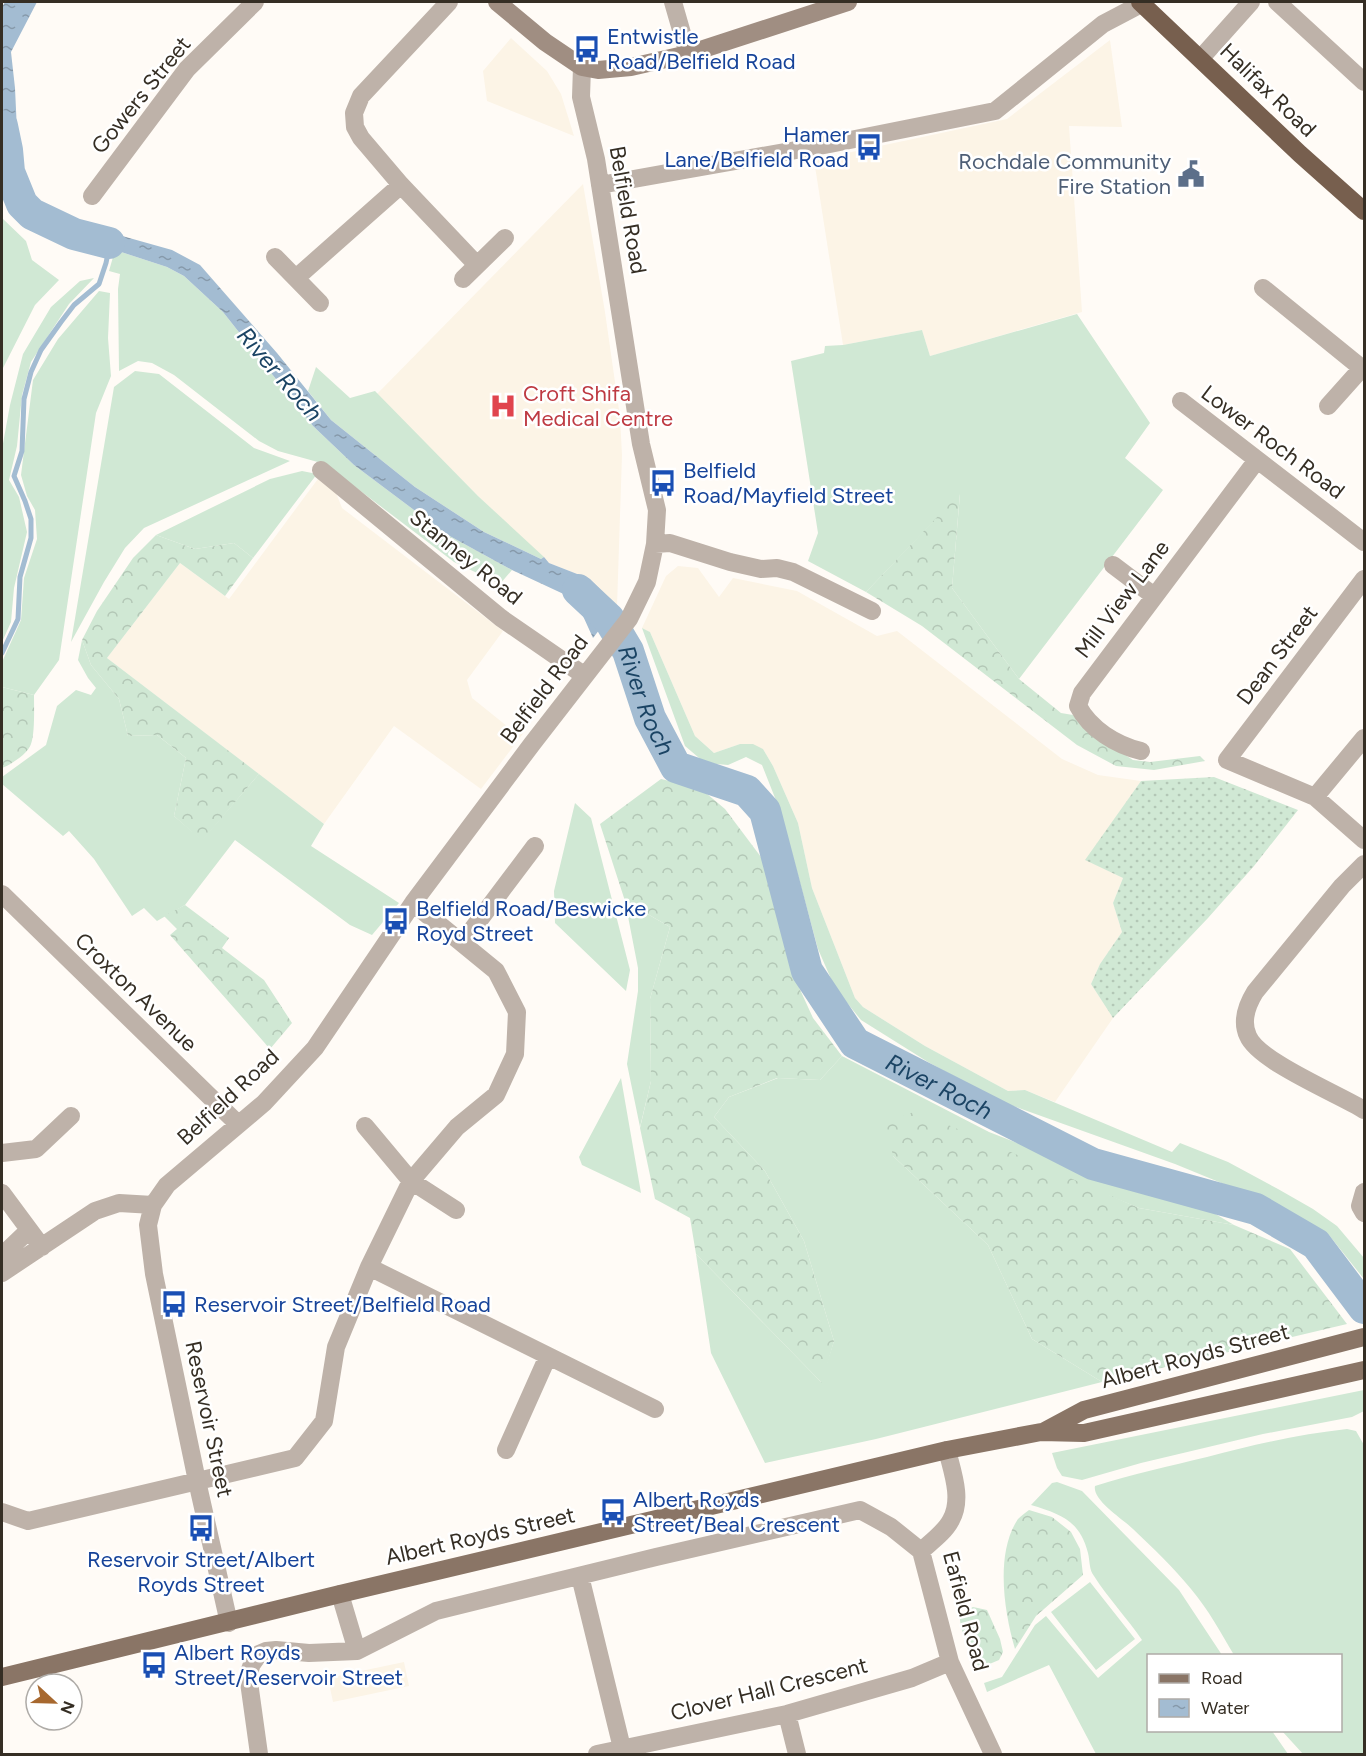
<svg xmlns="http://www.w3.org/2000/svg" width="1366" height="1756" font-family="Figtree,sans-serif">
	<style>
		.built { fill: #fcf4e6 }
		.grass { fill: #d0e8d4 }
		.forest { fill: url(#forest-crowns) }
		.garden { fill: url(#garden-dots) }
		.water { fill: url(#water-ripples) }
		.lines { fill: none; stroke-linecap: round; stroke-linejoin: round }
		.stream { stroke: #a3bcd2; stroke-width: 5 }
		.river { stroke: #a3bcd2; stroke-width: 32 }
		.street { stroke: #beb2a9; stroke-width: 18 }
		.secondary { stroke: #a08e82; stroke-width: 18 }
		.primary { stroke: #8a7566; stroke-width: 18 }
		.highway { stroke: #775f4e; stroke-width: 18 }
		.labels { text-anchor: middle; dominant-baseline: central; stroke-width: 5; stroke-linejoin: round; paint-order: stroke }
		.transit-label { font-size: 22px; fill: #164399; stroke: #fff; text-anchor: start }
		.street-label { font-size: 22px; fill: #352e24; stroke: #fff }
		.service-label { font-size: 22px; fill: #4e5e75; stroke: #fff; text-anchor: end }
		.health-label { font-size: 22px; fill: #be3a42; stroke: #fff; text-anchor: start }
		.water-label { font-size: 24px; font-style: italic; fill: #1b4464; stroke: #fff }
	</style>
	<defs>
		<pattern id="forest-crowns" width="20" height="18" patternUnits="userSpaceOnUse" patternTransform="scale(1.5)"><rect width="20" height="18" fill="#d0e8d4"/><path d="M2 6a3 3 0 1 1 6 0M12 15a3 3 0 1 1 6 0" fill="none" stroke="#b3c7b6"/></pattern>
		<pattern id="garden-dots" width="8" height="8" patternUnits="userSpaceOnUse" patternTransform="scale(1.5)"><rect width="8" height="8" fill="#d0e8d4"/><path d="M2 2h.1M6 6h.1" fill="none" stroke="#b3c7b6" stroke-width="1.8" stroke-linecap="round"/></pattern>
		<pattern id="water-ripples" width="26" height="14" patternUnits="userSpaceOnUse" patternTransform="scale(1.5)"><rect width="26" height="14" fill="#a3bcd2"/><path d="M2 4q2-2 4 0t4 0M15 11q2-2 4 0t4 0" fill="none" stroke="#8699aa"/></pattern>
	</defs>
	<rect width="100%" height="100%" fill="#fffbf6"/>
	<path class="built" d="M511,38L547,71L561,94L574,136L487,101L483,71Z
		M1110,40L1122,127L1069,126L1082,312L930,356L922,330L843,345L814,160L1007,119Z
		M583,184L605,312L620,417L622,455L617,607L590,579L549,563L478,496L377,394Z
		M326,468L342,508L503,631L467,680L472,698L513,731H525L481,789L394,726L324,824L107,658L180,563L229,599Z
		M678,566L698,568L719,597L733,578L797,591L877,636L897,631L1062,759L1098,775L1141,781L1086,860L1123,878L1113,903L1122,932L1100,964L1091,984L1113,1018L1055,1102L1025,1090L1008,1091L925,1046L863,1007L855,998L812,888L798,823L773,766L763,749L740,744L714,753L695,736L650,632L642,628L666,576Z
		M404,1662L409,1686L333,1702L328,1678Z"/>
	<path class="grass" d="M2,218L26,241L32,260L59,280L35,305L2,370Z
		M115,250L167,267L184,276L223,312L313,426L354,465L446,534L512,570L500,584L454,562L325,464L278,451L259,441L174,375L152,363L138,361L119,371L118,289L120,274L109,271Z
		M94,278L69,304L31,362L22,395L17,446L9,480L19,497L27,532L14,588L11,622L2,642V449L10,405L23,354L51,307L80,281Z
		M99,291L110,293L108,338L111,376L96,413L59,660L34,695L2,687V662L21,620L24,578L37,539L35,510L27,496L21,475L33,380L58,339Z
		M1077,314L1150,423L1125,458L1163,490L1019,679L952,588L960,494L866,592L808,561L818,533L791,361L824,353L825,346L843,345L922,330L930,356Z
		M316,367L350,398L375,391L478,496L544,557L541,559L484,532L415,487L331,420L308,391Z
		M135,371L159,374L254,448L290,461L144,528L125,548L104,582L71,642L114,387Z
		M302,471L317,474L253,558L234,543L195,549L156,535L270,479Z
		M642,628L650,632L695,736L714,753L740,744H753L763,749L773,766L798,823L812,888L855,998L863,1007L925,1046L1008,1091L1025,1090L1172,1152L1180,1143L1228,1162L1278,1189L1313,1209L1337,1226L1364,1258V1279L1329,1235L1290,1211L1175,1164L999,1101L928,1062L861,1020L835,988L818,949L781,813L762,765L746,757L728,765L705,763L685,746Z
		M82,640L91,665L119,699L128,736L157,735L186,758L174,816L202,840L259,774L324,824L311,846L399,903L372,935L350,925L235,840L185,905L157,921L144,908L132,916L94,859L69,831L63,836L2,784V777L46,745L57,706L76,690L91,695L96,688L88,678L78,660Z
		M575,803L591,818L630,970L626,991L555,923L554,891Z
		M625,901L670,927L650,999L651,1081L640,1127L627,1064L638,991V968Z
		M842,1056L989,1132L1127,1185L1202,1206L1234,1225L1139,1208L1066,1178L893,1156L988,1245L1032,1339L1102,1382L876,1439L765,1463L711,1353L696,1254L821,1382L834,1341L804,1241L765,1171L714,1117L729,1097L778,1078L820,1080Z
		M621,1078L641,1193L582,1165L579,1157Z
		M1364,1390V1411L1352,1417L1263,1434L1141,1463L1082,1480L1062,1476L1057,1468L1052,1453Z
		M1347,1429L1356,1431L1364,1445V1754H1303L1282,1731L1340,1730V1656L1234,1655C1221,1633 1208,1609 1191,1589C1174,1568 1153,1548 1133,1529C1123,1519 1092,1500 1095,1486C1132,1474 1170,1466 1207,1457C1253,1445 1300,1434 1347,1429Z
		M1057,1482L1082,1491L1179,1590L1222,1655L1148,1656V1730L1272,1731L1288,1754H1096L1049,1665L987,1692L984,1683L1002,1677L1035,1625L1046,1616L1098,1678L1142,1640C1127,1618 1108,1598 1094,1576C1089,1570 1090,1561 1088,1553C1080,1521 1061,1514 1031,1505L1052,1483Z
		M1090,1582L1135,1639L1096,1670L1051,1612Z"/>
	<path class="forest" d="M960,493L952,588L1019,679L1061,713L1073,715L1102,740L1133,760L1150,762L1200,756L1205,761L1154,770L1116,766L1077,745L922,626L866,592Z
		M156,535L195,549L234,543L253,558L225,596L180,563L107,658L259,774L202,841L174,816L186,758L157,735L128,736L119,699L91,665L82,640L97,611L133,558Z
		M2,687L34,695C34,708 35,733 31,744C28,754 10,765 2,768Z
		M661,779L700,788L725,809L761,857L777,898L797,983L813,1018L842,1056L820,1080L777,1078L729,1097L714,1117L765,1171L804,1241L834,1341L822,1383L696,1254L690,1218L655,1199L640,1128L651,1081L650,999L670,927L625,901L600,824Z
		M185,905L229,938L222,948L264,980L292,1023L270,1049L170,935L177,929L164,916Z
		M916,1111L1139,1208L1234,1225L1290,1249L1347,1324L1102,1382L1032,1339L988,1245L893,1156L886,1123Z
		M1029,1510L1052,1517L1071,1532L1080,1549L1083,1575L1036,1616L1015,1649C1004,1612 995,1553 1018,1519C1021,1516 1025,1513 1029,1510Z
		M973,1607L987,1610L1000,1639L1003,1652L999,1660L980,1668C971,1657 958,1627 960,1613Z"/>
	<path class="garden" d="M1214,777L1298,810L1254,866L1208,918L1113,1018L1091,984L1100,964L1122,932L1113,903L1123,878L1085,860L1141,781Z"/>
	<path class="water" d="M5,2H37L11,52L15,88L19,174L31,193L41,205L67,221L56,235L19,209L8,193L2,149V7Z
		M76,223L172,250L200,265L277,353L331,420L415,487L484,532L541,559L544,557L549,563L590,579L617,607L593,638L583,616L570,597L512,570L446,534L354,465L313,426L223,312L184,276L167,267L115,250L71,243L64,239Z"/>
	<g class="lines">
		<path class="stream" d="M2,653L18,619L20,577L31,538V519L25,501L14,476L22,451L24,399L31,372L41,350L61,322L74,305L99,284L106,263L110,244"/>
		<g class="river">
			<path d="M2,126L7,150L9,172L22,204L32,214L74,234L109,243"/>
			<path id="s1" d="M578,590L609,619L628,651L650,718L676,767L747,791L765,811L807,971L855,1043L1093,1164L1256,1209L1316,1244L1364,1308"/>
		</g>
		<path class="street" d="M449,2L361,96L354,113L355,127L361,138L401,185L477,265
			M673,2L688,54
			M1277,2L1364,82
			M1201,58L1251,2
			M600,185L830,144L995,111L1103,24L1141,4
			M92,196L187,69L255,2
			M275,257L320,303
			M296,278L401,185
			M463,279L505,238
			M1263,288L1364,370
			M1181,401L1364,542
			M1328,406L1362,368
			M321,470L501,618L585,676
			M655,544L670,543L730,562L761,569L777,568L793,572L872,611
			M1113,565L1154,596
			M1364,579L1227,760L1315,797L1364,840
			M1141,751C1116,745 1090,729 1078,706L1082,693L1257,460
			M1315,797L1364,738
			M1364,864L1342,886L1255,992C1247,1005 1241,1021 1248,1036C1258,1061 1338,1094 1364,1110
			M2,894L238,1124
			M462,943L535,846
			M365,1126L411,1181L456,1210
			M2,1153L36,1149L71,1116
			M1364,1192L1360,1206L1364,1213
			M2,1193L42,1247
			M2,1253L7,1251L29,1230
			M369,1267L655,1409
			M2,1273L95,1211L119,1203L153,1205
			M506,1450L548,1356
			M947,1450C952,1471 963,1499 951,1520C945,1532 931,1542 921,1551L950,1662L993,1754
			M2,1512L28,1521L295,1458L324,1421L336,1347L369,1267L411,1181L457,1127L496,1095L515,1054L517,1012L496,971L413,903
			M580,1576L622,1748
			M340,1594L357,1651
			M229,1623L197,1481L154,1274L148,1225L153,1205L167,1185L264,1103L315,1048L413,903L532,744L629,619L647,582L655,544L657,510L641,444L596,159L581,97L582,67
			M787,1714L797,1754
			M259,1754L248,1675L252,1664L259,1654L266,1651L276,1650L309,1653L357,1651L436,1611L656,1557L860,1510L891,1527L921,1551
			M597,1754L787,1714L912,1678L950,1662"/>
		<path class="secondary" d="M497,2L545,42L582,67L598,70L631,67L688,54L848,2"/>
		<path class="primary" d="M1043,1432L1084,1410L1364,1337
			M2,1677L340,1594L947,1450L1041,1432L1084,1433L1364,1370"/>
		<path class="highway" d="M1140,2L1300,154L1364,211"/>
	</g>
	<defs>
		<symbol id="bus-bare" viewBox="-9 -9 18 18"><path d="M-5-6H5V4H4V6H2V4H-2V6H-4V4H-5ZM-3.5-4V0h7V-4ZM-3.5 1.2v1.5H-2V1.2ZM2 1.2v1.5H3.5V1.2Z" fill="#1a4fb4" stroke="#fff" stroke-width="2.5" paint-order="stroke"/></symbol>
		<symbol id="civic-bare" viewBox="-9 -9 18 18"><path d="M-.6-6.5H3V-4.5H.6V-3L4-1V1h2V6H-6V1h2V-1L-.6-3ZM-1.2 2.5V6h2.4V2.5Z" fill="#5c6f8a" stroke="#fff" stroke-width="2.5" paint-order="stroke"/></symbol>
		<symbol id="hospital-bare" viewBox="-9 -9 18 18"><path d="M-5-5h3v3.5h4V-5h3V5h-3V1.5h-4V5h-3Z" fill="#e0444e" stroke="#fff" stroke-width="2.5" paint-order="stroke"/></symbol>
	</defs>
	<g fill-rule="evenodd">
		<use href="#bus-bare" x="568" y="30" width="38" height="38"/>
		<use href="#bus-bare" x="850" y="128" width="38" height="38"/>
		<use href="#civic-bare" x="1172" y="155" width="38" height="38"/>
		<use href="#hospital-bare" x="484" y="387" width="38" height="38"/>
		<use href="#bus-bare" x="644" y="464" width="38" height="38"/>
		<use href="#bus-bare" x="377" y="902" width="38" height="38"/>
		<use href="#bus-bare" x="155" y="1285" width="38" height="38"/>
		<use href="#bus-bare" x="594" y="1493" width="38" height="38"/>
		<use href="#bus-bare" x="182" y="1509" width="38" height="38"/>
		<use href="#bus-bare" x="135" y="1646" width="38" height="38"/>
	</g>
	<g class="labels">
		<g class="transit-label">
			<text x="607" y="36">Entwistle<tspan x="607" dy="25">Road/Belfield Road</tspan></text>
			<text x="849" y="134" text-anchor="end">Hamer<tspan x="849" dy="25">Lane/Belfield Road</tspan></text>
			<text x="683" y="470">Belfield<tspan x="683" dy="25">Road/Mayfield Street</tspan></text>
			<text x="416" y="908">Belfield Road/Beswicke<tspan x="416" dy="25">Royd Street</tspan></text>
			<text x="194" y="1304">Reservoir Street/Belfield Road</text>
			<text x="633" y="1499">Albert Royds<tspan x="633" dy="25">Street/Beal Crescent</tspan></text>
			<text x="201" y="1559" text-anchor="middle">Reservoir Street/Albert<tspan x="201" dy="25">Royds Street</tspan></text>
			<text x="174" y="1652">Albert Royds<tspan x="174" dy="25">Street/Reservoir Street</tspan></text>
		</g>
		<g class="street-label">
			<text transform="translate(1268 90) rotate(44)">Halifax Road</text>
			<text transform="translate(141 95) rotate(-51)">Gowers Street</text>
			<text transform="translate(628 210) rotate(80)">Belfield Road</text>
			<text transform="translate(1273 442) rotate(37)">Lower Roch Road</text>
			<text transform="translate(466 557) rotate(39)">Stanney Road</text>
			<text transform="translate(1122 599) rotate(-53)">Mill View Lane</text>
			<text transform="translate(1277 655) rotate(-53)">Dean Street</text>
			<text transform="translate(544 689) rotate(-53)">Belfield Road</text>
			<text transform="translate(136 992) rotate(44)">Croxton Avenue</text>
			<text transform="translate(228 1097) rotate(-43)">Belfield Road</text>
			<text transform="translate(1195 1356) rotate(-15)">Albert Royds Street</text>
			<text transform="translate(209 1419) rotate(78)">Reservoir Street</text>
			<text transform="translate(480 1536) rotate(-13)">Albert Royds Street</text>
			<text transform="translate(966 1611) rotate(75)">Eafield Road</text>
			<text transform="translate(769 1689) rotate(-14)">Clover Hall Crescent</text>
		</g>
		<g class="service-label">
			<text x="1171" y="161">Rochdale Community<tspan x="1171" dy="25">Fire Station</tspan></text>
		</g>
		<g class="health-label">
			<text x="523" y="393">Croft Shifa<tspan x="523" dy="25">Medical Centre</tspan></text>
		</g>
		<g class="water-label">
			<text transform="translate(280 374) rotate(49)">River Roch</text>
			<text stroke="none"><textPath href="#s1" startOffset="132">River Roch</textPath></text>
			<text stroke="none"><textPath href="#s1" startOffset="654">River Roch</textPath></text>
		</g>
	</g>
	<rect width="1366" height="1756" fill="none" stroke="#352e24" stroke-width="6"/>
	<rect x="1147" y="1654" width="195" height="78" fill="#ffffff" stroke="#aeaba7" stroke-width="1.5"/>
	<rect x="1159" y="1674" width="30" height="9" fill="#8a7566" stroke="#aeaba7" stroke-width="1.5"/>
	<text x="1201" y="1684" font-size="18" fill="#352e24">Road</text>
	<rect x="1159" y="1699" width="30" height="18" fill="url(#water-ripples)" stroke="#aeaba7" stroke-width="1.5"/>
	<text x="1201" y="1714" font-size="18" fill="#352e24">Water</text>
	<g transform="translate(54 1702) rotate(112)"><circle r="28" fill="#ffffff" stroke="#aeaba7" stroke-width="1.5"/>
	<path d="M0-4.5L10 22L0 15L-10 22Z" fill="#a7682f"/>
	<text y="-9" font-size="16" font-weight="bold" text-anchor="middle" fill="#352e24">N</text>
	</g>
</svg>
